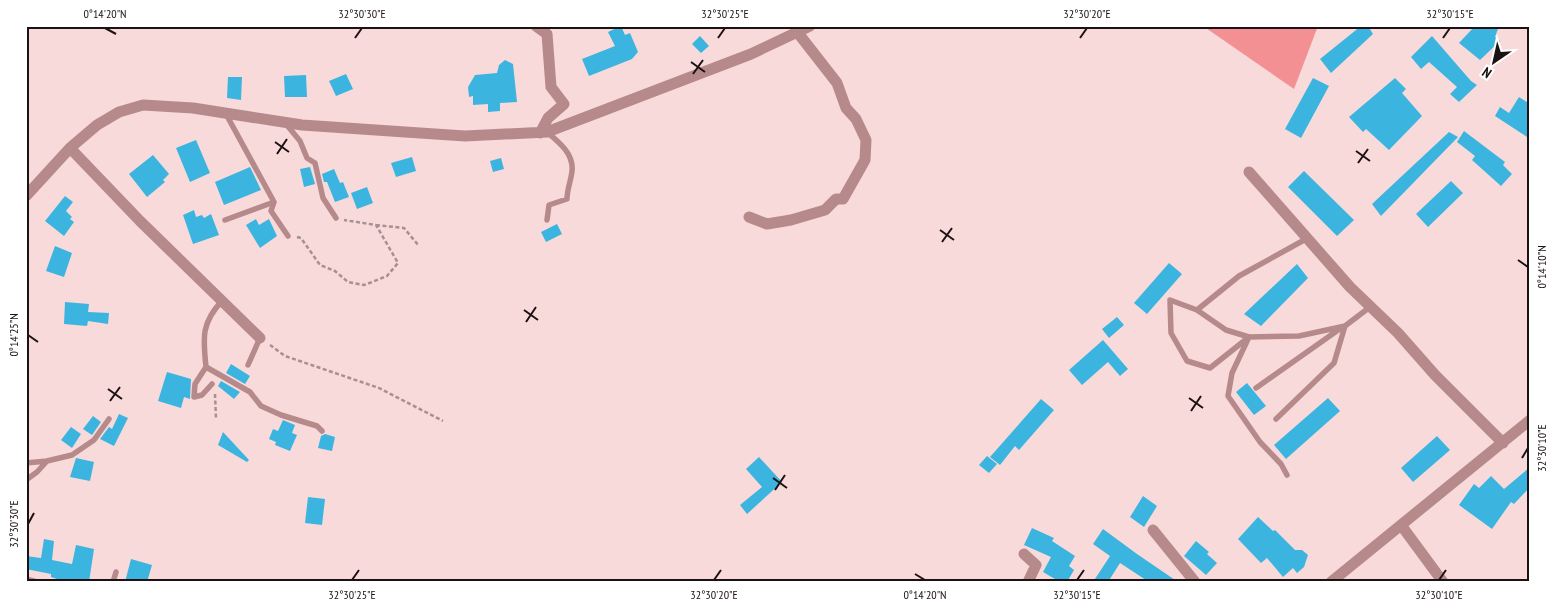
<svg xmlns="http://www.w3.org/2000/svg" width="1556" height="608" font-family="'PT Sans Narrow',sans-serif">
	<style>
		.forest { fill: #f39094 }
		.building { fill: #3bb5df }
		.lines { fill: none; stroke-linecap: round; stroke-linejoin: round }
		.path { stroke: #a69090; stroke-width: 2.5; stroke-dasharray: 4 2.5; stroke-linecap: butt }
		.lane { stroke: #b68a8b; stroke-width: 5.5 }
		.street { stroke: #b68a8b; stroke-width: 11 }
		.ticks { fill: none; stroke: #1c1213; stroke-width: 2 }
		.neatline { fill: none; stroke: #1c1213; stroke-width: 2 }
		.ticks-label { font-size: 12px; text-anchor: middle; fill: #1c1213 }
	</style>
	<rect width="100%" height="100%" fill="#f8dada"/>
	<path class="forest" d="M1203,26H1318L1294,89Z"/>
	<path class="building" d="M621,26L625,35L630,33L638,52L632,59L589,76L582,59L615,46L608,32Z
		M1361,26H1368L1373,34L1331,73L1320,59Z
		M1499,26L1495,37L1500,41L1480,60L1459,43L1474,27Z
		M700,36L709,46L701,53L692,44Z
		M1432,36L1471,81L1477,85L1459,102L1450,94L1457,87L1429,62L1421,69L1411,57Z
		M505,60L513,64L517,102L500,103V111L488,112V104L473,105V96L469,97L468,87L475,75L497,73L499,65Z
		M346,74L353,89L336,96L329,81Z
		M306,75L307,97H285L284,76Z
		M228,77H242L241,100L227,98Z
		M1313,78L1329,86L1301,138L1285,129Z
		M1395,78L1406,89L1402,93L1422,116L1389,150L1366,129L1363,132L1349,117Z
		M1519,97L1530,104V139L1495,116L1500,107L1509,113Z
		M1464,131L1505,162L1503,165L1512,174L1501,186L1472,160L1475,156L1457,142Z
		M1449,132L1458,137L1381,216L1372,204Z
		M196,140L210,173L190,182L176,148Z
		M153,155L169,174L163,180L165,182L147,197L129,174Z
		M412,157L416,171L396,177L391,163Z
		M501,158L504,169L493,172L490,161Z
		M250,167L261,190L224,205L215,182Z
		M310,167L315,184L304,187L300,169Z
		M334,169L340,183L343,182L349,197L335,202L327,182H324L322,174Z
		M1304,171L1354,220L1337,236L1288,187Z
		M1451,181L1463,193L1428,227L1416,214Z
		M367,187L373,203L357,209L351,193Z
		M65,196L73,202L66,211L72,217L70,219L74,222L64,236L45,221Z
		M194,210L196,217L202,215L204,218L211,214L219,235L193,244L183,215Z
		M256,219L259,225L269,219L277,236L260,248L246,225Z
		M557,224L562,234L546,242L541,232Z
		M55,246L72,253L64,277L46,271Z
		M1169,263L1182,274L1147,314L1134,303Z
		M1297,264L1308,278L1261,326L1244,314Z
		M65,302L89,304L88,312L109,313L108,324L88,321L87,326L64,324Z
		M1117,317L1124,325L1109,338L1102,329Z
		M1103,340L1128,369L1120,376L1108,362L1082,385L1069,370Z
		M231,364L250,376L245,384L226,373Z
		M167,372L191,379L190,399L184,397L181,408L158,401Z
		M221,381L240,392L234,399L218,386Z
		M1247,383L1266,406L1254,415L1236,392Z
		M1328,398L1340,411L1286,459L1274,445Z
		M1041,399L1054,410L1019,450L1015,446L1000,465L990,457Z
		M119,414L128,418L114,446L100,439L109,427L112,429Z
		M93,416L101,422L92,435L83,429Z
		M283,420L295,425L292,433L297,435L290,451L275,445L276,442L269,439L273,429L278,431Z
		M71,427L81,434L72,448L61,440Z
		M223,432L249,460L247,462L218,445Z
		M325,434L335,437L332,451L318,448L321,436Z
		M1437,436L1450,450L1413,482L1401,468Z
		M987,456L997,464L989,473L979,465Z
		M759,457L782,482L747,514L740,505L762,487L746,469Z
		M76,458L94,462L90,481L70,477Z
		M1530,467V487L1514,504L1511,502L1492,529L1459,505L1474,484L1479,488L1491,476L1504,489Z
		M1143,496L1157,506L1144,527L1130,517Z
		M308,497L325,499L322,525L305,523Z
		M1258,517L1273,531L1275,530L1295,550H1302L1308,555L1304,567L1297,573L1293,568L1283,577L1267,558L1261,563L1238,539Z
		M1032,528L1054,538L1052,541L1075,556L1069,566L1074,570L1067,582H1060L1043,572L1051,557L1024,545Z
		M1103,529L1137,554L1178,582H1149L1120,563L1108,582H1093L1110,556L1093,544Z
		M44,539L54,541L52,560L72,564L76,545L94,549L89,582H66L51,577V574L26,569V556L41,558Z
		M1196,541L1209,552L1207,554L1217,563L1206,575L1184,556Z
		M131,559L152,565L147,582H125Z"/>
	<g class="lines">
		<path class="path" d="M376,225L404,228L419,246
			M297,237L301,238L320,265L335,271L348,282L364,285L372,282L387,276L398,263L376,225L344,220
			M270,345L285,356L379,388L443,421
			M215,394L216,419"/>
		<path class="lane" d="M226,114L274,202L271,211L288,236
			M286,124L300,141L307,158L315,163L323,198L336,218
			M225,220L274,202
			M547,220L549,205L567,199C567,189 571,181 572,171C574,154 559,142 547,132
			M222,301C201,323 203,338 206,367L250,392L261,406L281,415L317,426L322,431
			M1197,310L1239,276L1306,239
			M1249,337L1210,368L1187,361L1171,333L1170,300L1197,310L1226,330L1249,337L1299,336L1345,326L1370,307
			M1248,339L1232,373L1228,396L1260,442L1281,464L1287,475
			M248,365L260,338
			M206,367L195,384L194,397L202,395L212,384
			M1256,388L1341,328
			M1276,419L1334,363L1345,326
			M26,463L47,461
			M26,480L37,472L47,461L72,455L94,440L109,419
			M26,579L37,582
			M113,582L116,572"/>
		<path class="street" d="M536,26L547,34L551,87L564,104L548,118L540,133
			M70,148L140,221L260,338
			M1249,172L1350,287L1398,333L1435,375L1503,443
			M26,196L70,148L97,125L119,112L143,105L193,108L302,125L420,133L465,136L547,132L751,54L810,26
			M749,217L767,224L791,220L825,210L836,199H843L865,160L866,140L856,119L846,108L837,83L798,33
			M1401,525L1443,582
			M1153,530L1195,582
			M1024,554L1036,565L1028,582
			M1331,582L1530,420"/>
	</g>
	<path class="ticks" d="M105,28L116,34M355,38L362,28M718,38L725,28M1080,38L1087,28M1443,38L1450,28M691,62L705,72M693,74L703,60M275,142L289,152M1356,151L1370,161M277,154L287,139M1358,163L1368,149M940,230L954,240M942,242L952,228M1518,260L1528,267M524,310L538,320M526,322L536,307M28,335L38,342M108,389L122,399M1189,398L1203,408M110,401L120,387M1191,411L1201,396M1522,458L1528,448M773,478L787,488M775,490L785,475M28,524L34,513M915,574L925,580M352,580L359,570M714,580L721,570M1077,580L1084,570M1439,580L1446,570"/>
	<rect width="1556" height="608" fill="none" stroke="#ffffff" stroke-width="55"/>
	<g transform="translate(1494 62) rotate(214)" stroke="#ffffff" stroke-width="4" paint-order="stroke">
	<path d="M0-4L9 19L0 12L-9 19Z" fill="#1c1213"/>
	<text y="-8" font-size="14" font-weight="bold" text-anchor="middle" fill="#1c1213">N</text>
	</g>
	<rect x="28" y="28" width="1500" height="552" class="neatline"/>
	<g class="ticks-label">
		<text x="105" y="18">0°14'20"N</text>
		<text x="362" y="18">32°30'30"E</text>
		<text x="725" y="18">32°30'25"E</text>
		<text x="1087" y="18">32°30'20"E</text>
		<text x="1450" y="18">32°30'15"E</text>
		<text transform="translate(1542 267) rotate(-90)" y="4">0°14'10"N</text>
		<text transform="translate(14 335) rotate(-90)" y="4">0°14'25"N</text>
		<text transform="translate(1542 448) rotate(-90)" y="4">32°30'10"E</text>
		<text transform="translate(14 524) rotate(-90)" y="4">32°30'30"E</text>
		<text x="352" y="599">32°30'25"E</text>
		<text x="714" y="599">32°30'20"E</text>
		<text x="925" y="599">0°14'20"N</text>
		<text x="1077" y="599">32°30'15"E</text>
		<text x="1439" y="599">32°30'10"E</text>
	</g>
</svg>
